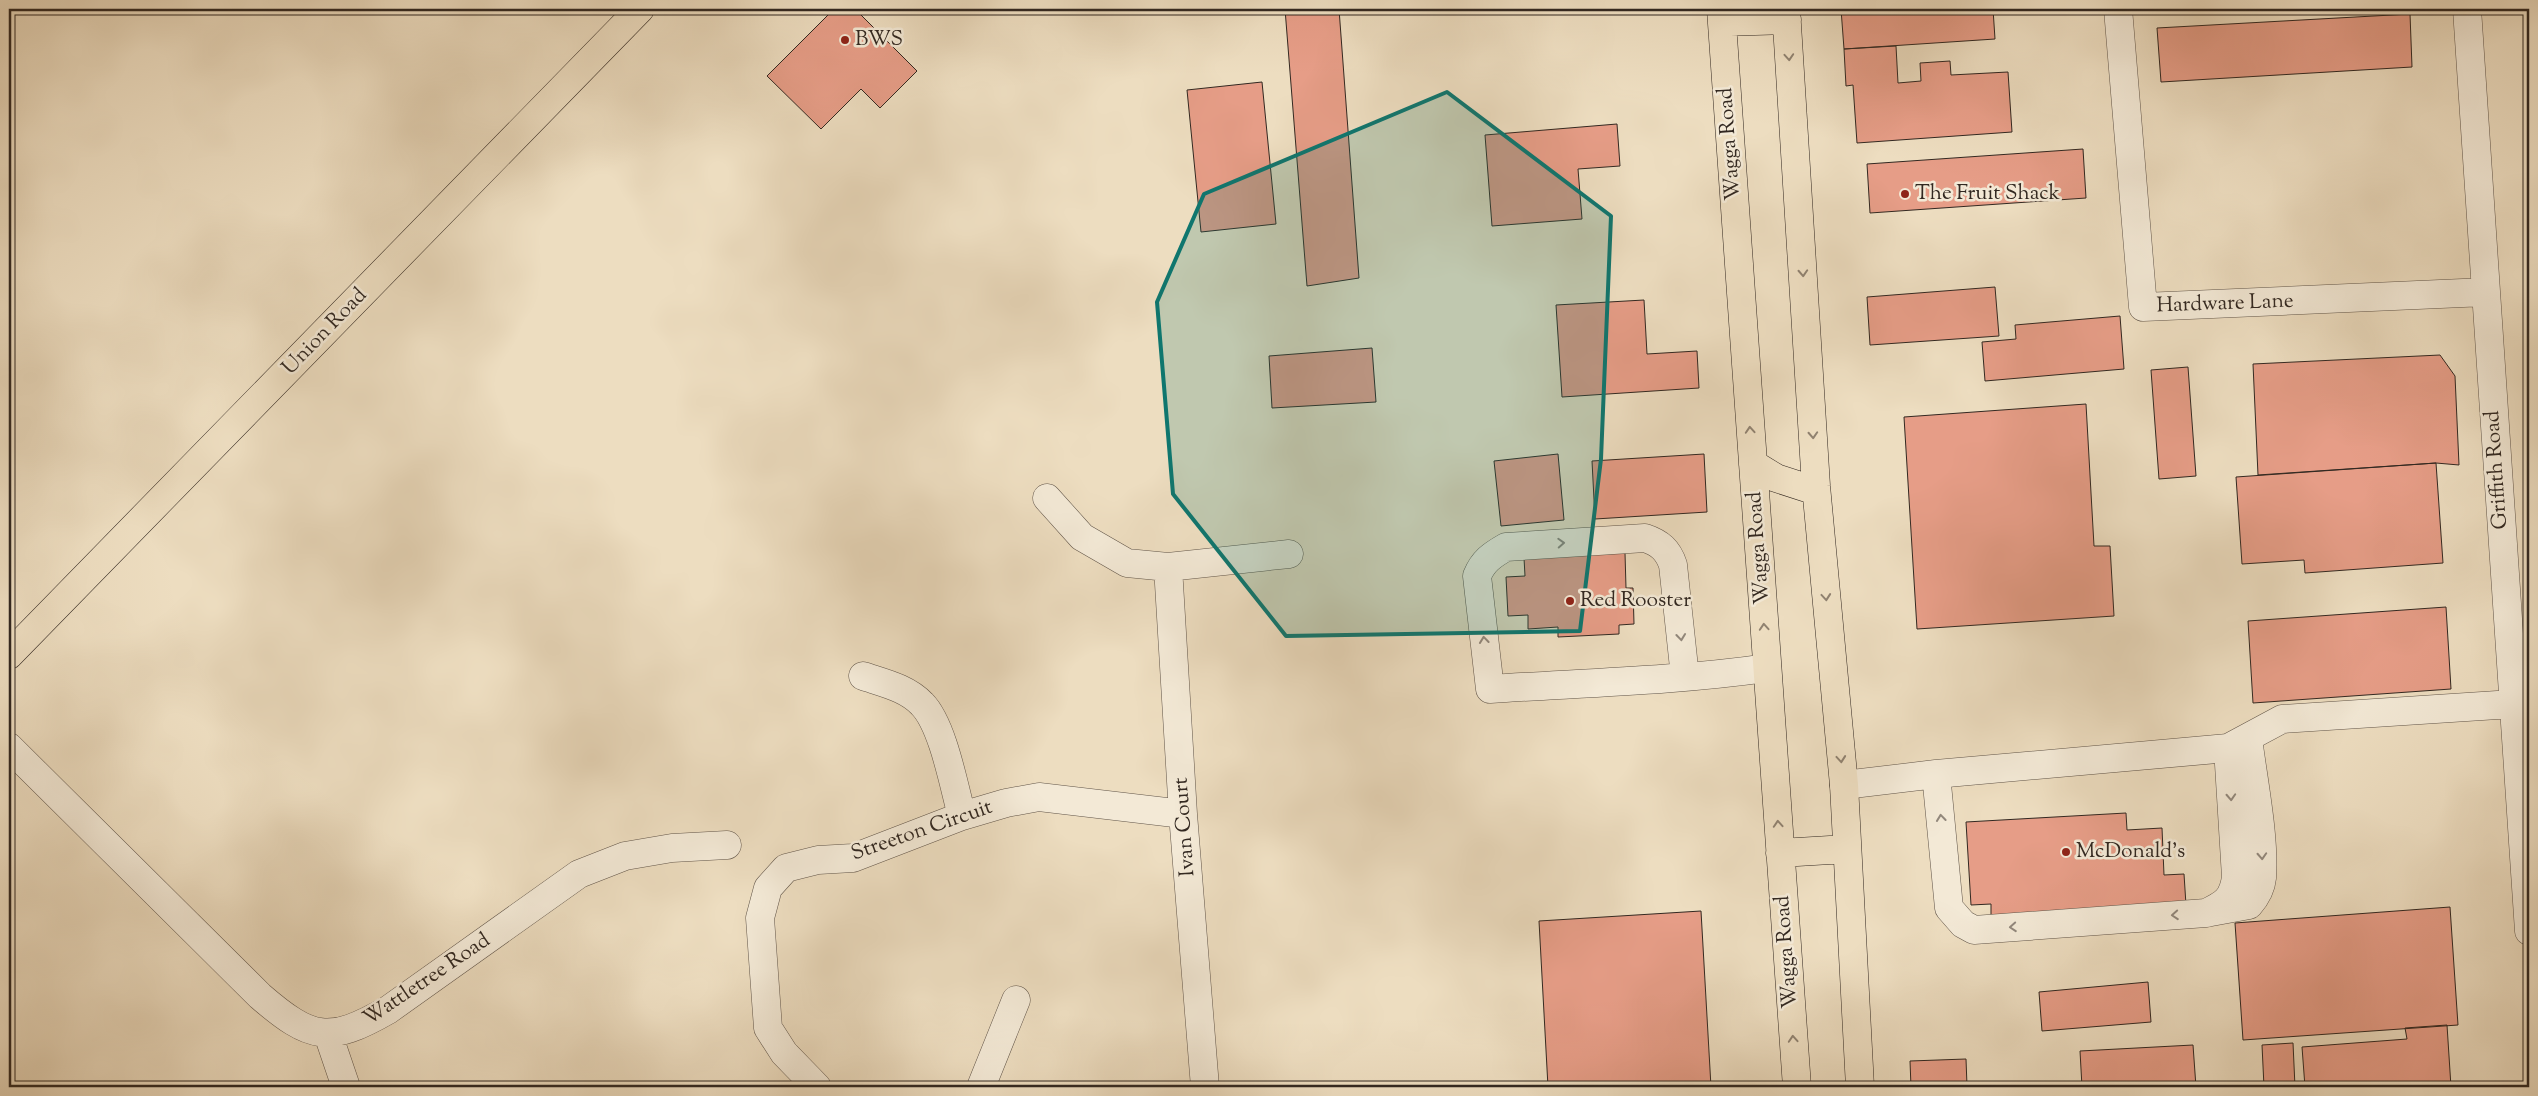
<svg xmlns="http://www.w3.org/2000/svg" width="2538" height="1096" font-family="'Sorts Mill Goudy',serif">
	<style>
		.building { fill: #e69d87; stroke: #322821 }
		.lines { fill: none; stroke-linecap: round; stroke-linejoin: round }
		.minor-casing { stroke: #615549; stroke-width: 29 }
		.major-casing { stroke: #322821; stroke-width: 29 }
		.minor { stroke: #f3e9d6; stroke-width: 28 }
		.major { stroke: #edddc0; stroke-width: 28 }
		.oneway { stroke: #908270 }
		.oneway2 { stroke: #92887c }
		.marked { fill: #0f766e; fill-opacity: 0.2; stroke: #0f766e; stroke-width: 4; stroke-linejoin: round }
		.poi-dot { fill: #8f2418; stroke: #f3e9d6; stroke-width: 2 }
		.labels { text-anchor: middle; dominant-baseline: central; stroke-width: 5; stroke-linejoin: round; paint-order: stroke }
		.poi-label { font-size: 21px; fill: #322821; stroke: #f3e9d6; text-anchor: start }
		.street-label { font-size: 21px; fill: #322821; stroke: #f3e9d6 }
	</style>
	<rect width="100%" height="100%" fill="#edddc0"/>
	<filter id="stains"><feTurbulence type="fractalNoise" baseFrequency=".004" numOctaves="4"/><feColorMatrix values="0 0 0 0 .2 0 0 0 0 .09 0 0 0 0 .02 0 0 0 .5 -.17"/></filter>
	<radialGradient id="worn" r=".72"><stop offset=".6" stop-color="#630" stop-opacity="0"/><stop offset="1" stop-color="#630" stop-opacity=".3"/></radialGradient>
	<path class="building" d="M834,9H855L917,71L880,108L861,89L821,129L767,76Z
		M1285,9H1339L1359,278L1307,286Z
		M1841,9H1993L1995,39L1844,49Z
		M2410,14L2412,67L2161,82L2157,28Z
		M1896,46L1898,83L1921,81L1920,63L1950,61L1951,75L2008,72L2012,132L1857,143L1853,85L1846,86L1844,49Z
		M1262,82L1276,224L1201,232L1187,90Z
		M1617,124L1620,166L1578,169L1582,219L1492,226L1485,135Z
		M2083,149L2086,198L1870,213L1867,164Z
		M1995,287L1999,336L1870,345L1867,297Z
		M1644,300L1647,354L1697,351L1699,388L1562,397L1556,305Z
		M2120,316L2124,369L1985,381L1982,342L2016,339L2015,325Z
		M1372,348L1376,402L1272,408L1269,356Z
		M2440,355L2455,376L2459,465L2436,463L2258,475L2253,364Z
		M2188,367L2196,476L2159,479L2151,370Z
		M2086,404L2094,546H2110L2114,616L1917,629L1904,417Z
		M1558,454L1564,520L1501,526L1494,461Z
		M1704,454L1707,512L1595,519L1592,461Z
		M2436,463L2443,563L2305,573L2304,560L2242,564L2236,477Z
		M1625,553L1626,588H1633L1634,624L1619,625V634L1558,637V627L1528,629V615L1508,616L1506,577L1525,576L1524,558Z
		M2446,607L2451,689L2253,703L2248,621Z
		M2126,813L2127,830L2162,828L2164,875L2184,874L2186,905L1991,915V904L1971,905L1966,822Z
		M2450,907L2458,1025L2243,1040L2235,923Z
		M1701,911L1711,1087H1548L1539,921Z
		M2148,982L2151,1022L2042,1031L2039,992Z
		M2447,1025L2451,1087H2305L2302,1047L2407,1039L2405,1028Z
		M2293,1043L2295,1087H2264L2262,1045Z
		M2193,1045L2196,1087H2082L2080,1051Z
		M1966,1059L1967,1086L1976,1087H1911L1910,1061Z"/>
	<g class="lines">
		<defs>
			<path id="minor" d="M2118,9L2143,307L2486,292
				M2467,9L2529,931
				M1047,498L1082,537L1127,563L1168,567L1289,554
				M1168,567L1183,814L1205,1087
				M863,676C884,683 907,688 922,704C943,725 954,787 962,816
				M1685,677L1673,565C1668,550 1660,543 1645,538L1506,547C1492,555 1483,561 1477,576L1490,689C1582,683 1676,681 1767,668
				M9,747L260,996C311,1040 329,1044 388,1010L579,874L625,856L672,848L727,845
				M1936,774L1949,908L1963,924L1974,930L2206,913C2225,904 2233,899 2236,877L2228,748
				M1844,785L1936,774L2228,748L2282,719L2513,704
				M2211,912L2249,905C2256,897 2261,889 2262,878C2265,837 2253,779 2248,738
				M328,1034L346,1087
				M817,1087L784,1053L768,1028L760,918L768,888L786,868L818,860L853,858L962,816L1006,803L1039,797L1183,814
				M981,1087L1016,1000"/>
			<path id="major" d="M1721,9L1797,1087
				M1786,9L1816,486L1844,785L1860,1087
				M1722,22L1787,20
				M1753,464L1776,478L1816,491
				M9,655L640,9
				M1780,853L1847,849"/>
		</defs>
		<use href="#minor" class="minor-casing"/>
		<use href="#major" class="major-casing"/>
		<use href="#minor" class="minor"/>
		<use href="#major" class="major"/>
	</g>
	<defs><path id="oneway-chevron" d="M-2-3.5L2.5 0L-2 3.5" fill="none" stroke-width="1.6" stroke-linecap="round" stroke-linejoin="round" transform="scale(1.25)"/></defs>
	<g class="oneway">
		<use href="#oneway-chevron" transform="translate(1789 57) rotate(86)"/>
		<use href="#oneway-chevron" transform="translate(1803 273) rotate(87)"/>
		<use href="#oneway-chevron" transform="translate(1750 430) rotate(-94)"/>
		<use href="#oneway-chevron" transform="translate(1813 435) rotate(87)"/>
		<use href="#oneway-chevron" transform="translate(1826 597) rotate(85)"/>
		<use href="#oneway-chevron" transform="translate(1764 627) rotate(-94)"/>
		<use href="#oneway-chevron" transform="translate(1841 759) rotate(85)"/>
		<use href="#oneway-chevron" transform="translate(1778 824) rotate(-94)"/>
		<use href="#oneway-chevron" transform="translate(1793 1039) rotate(-94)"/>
	</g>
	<g class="oneway2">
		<use href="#oneway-chevron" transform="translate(1561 543) rotate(-3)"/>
		<use href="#oneway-chevron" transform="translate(1681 637) rotate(84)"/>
		<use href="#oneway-chevron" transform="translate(1484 640) rotate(-96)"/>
		<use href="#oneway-chevron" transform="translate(2231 797) rotate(87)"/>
		<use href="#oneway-chevron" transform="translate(1941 818) rotate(-96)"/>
		<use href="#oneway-chevron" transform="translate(2262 856) rotate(87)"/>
		<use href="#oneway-chevron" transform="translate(2175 915) rotate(176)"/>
		<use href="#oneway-chevron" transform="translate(2013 927) rotate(176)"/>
	</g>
	<path class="marked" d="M1447,92L1611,216L1601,459L1580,631L1286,636L1173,494L1157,302L1204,194Z"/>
	<g class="poi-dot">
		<circle cx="845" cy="40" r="5"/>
		<circle cx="1905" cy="194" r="5"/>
		<circle cx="1570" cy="601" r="5"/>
		<circle cx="2066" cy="852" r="5"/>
	</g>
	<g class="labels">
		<g class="poi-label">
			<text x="855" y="40">BWS</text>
			<text x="1915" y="194">The Fruit Shack</text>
			<text x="1580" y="601">Red Rooster</text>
			<text x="2076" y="852">McDonald's</text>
		</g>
		<g class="street-label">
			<text transform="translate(1730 144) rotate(-94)">Wagga Road</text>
			<text transform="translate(2225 304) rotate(-2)">Hardware Lane</text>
			<text transform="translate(325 332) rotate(-46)">Union Road</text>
			<text transform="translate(2497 470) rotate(-94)">Griffith Road</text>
			<text transform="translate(1759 548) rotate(-94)">Wagga Road</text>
			<text transform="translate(1185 827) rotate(-94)">Ivan Court</text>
			<text transform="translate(922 831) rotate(-19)">Streeton Circuit</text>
			<text transform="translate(1787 952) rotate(-94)">Wagga Road</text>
			<text transform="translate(427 980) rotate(-34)">Wattletree Road</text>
		</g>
	</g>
	<rect width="2538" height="1096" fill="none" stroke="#edddc0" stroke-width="30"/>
	<rect x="10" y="10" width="2518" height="1076" fill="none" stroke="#322821" stroke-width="2.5"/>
	<rect x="15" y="15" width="2508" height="1066" fill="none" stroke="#322821"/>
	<rect width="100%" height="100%" filter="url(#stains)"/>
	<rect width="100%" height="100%" fill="url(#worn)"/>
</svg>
